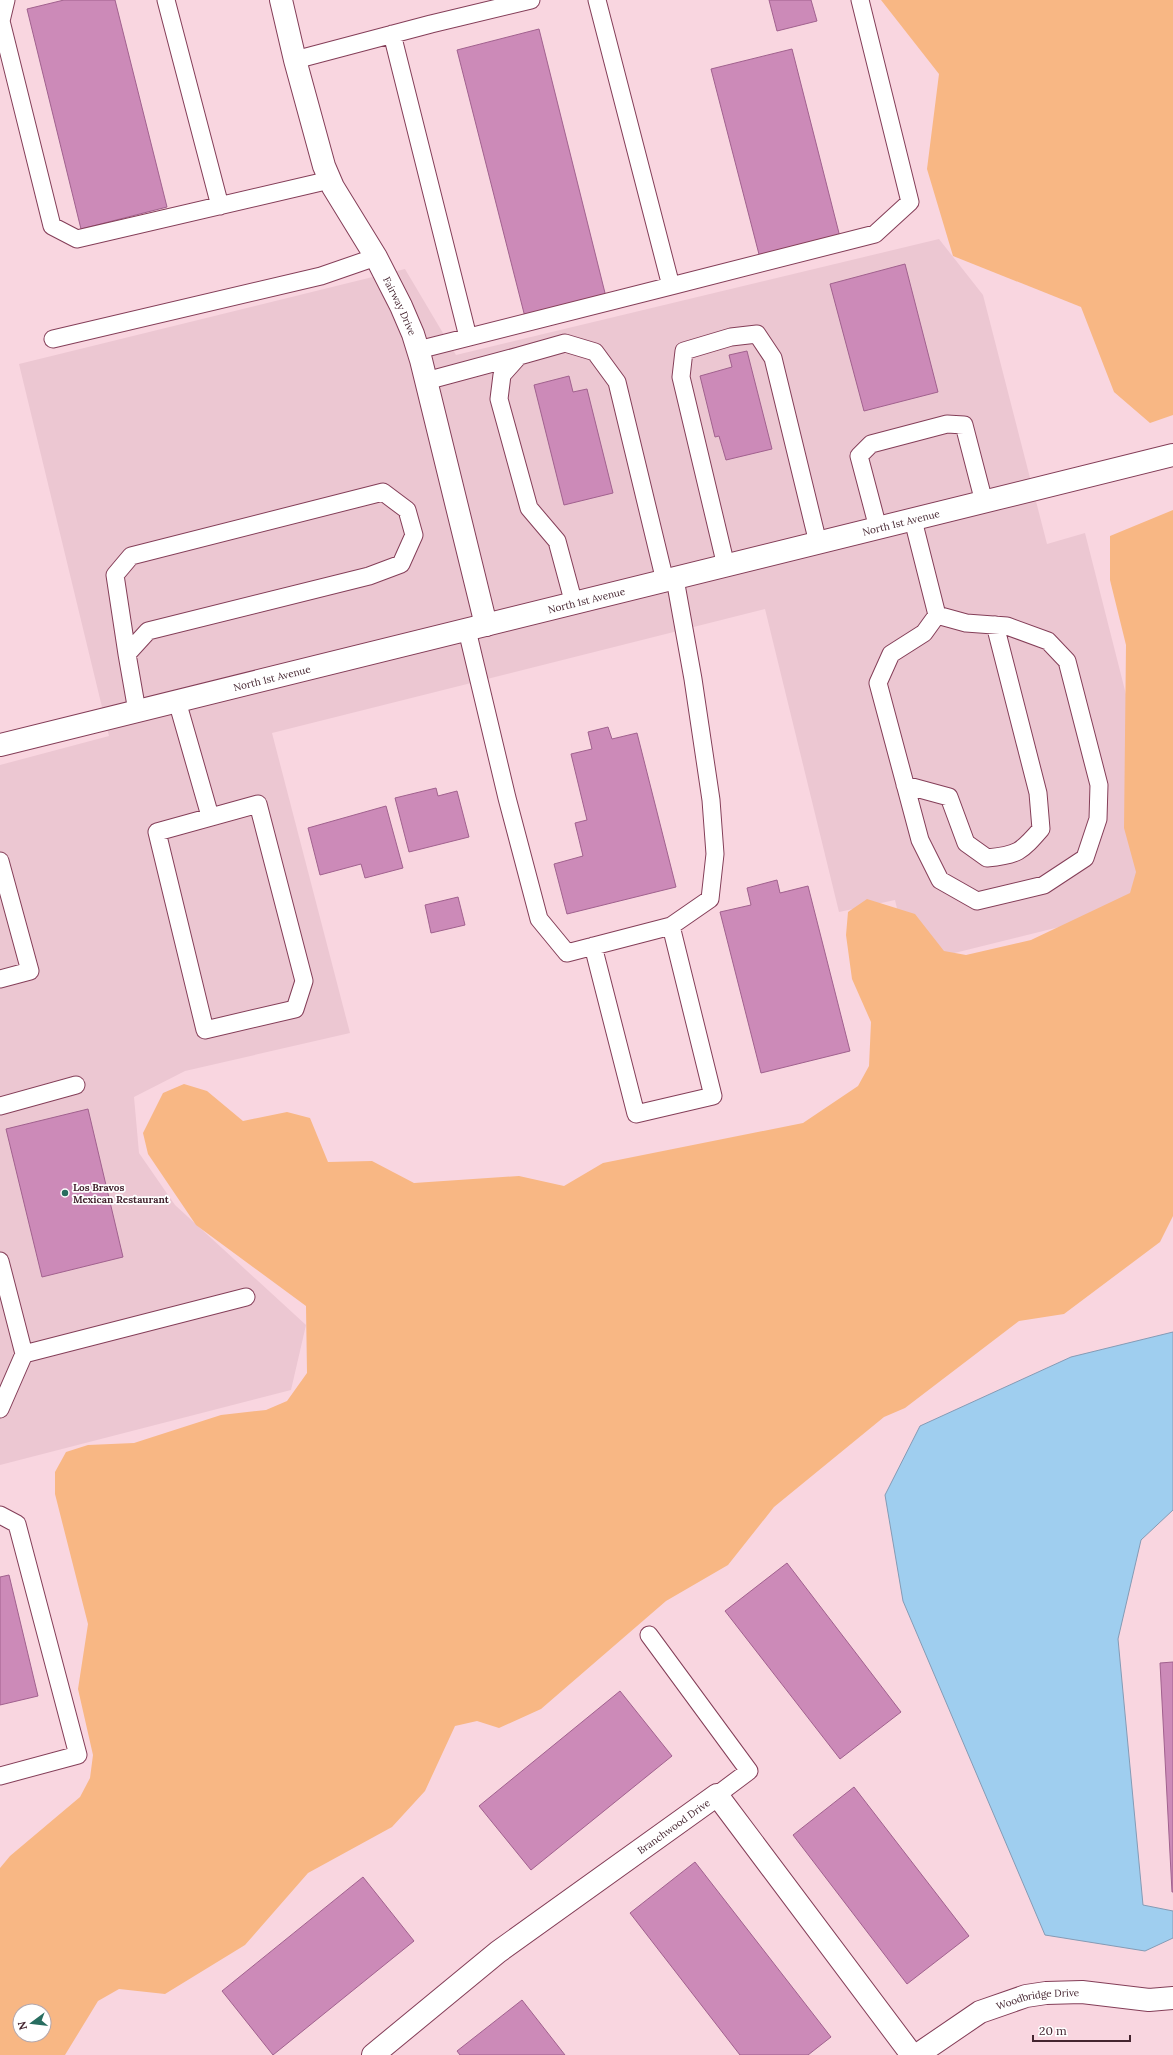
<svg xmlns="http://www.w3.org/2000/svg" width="1173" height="2055" font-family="Lora,serif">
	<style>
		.built { fill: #ecc7d2 }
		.green { fill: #f8b784; fill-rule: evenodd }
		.water { fill: #9fceef; stroke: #849bb5 }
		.building { fill: #cc8ab8; stroke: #a1618e }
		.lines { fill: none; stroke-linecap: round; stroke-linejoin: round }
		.lane-casing { stroke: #843e58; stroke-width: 19 }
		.street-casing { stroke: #843e58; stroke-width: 24 }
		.primary-casing { stroke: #843e58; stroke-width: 24 }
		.lane { stroke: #fff; stroke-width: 17 }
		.street { stroke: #fff; stroke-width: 22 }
		.primary { stroke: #fff; stroke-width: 22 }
		.poi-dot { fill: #286d60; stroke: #fff; stroke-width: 1.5 }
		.labels { text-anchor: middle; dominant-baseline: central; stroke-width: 3.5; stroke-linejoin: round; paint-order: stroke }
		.street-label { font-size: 10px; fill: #44242f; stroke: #fff }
		.poi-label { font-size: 10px; font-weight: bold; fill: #44242f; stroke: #fff; text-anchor: start }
	</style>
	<rect width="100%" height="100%" fill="#f9d6e0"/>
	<path class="built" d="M939,239L983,295L1047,544L1085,533L1133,722L1144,906L910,964L895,900L839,912L765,609L272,733L350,1033L185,1071L134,1097L139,1153L175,1205L306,1325L291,1390L0,1465V765L109,736L19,364L405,269L456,355Z"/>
	<path class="green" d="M881,0H1173V415L1150,423L1114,392L1081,307L953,256L927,169L939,74Z
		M1173,510V1216L1160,1242L1064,1314L1019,1321L905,1408L884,1417L774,1507L728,1565L666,1601L541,1709L499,1728L477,1721L455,1726L425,1791L392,1827L308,1873L245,1945L165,1994L119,1989L98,2001L65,2055H0V1868L10,1856L80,1797L90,1778L93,1755L78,1689L88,1624L55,1494V1472L66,1452L88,1445L134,1443L221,1415L266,1410L287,1401L307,1373L306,1306L196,1225L148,1154L143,1133L163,1093L184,1084L207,1091L243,1121L287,1112L310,1118L328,1162L372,1161L414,1183L519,1176L564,1186L603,1163L803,1123L858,1086L869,1066L871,1022L852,979L846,935L848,912L867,899L915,914L944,951L966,955L1031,940L1130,893L1136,872L1124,828L1126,645L1110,580V536ZM20,2011H44V2035H20Z"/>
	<path class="water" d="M1173,1332V1510L1141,1540L1118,1639L1143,1905L1173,1911V1938L1145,1951L1045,1935L903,1601L885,1495L920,1426L1071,1357Z"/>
	<path class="building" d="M64,0H115L167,207L81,229L27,9Z
		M769,0H811L817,21L777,31Z
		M539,29L607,301L526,321L457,50Z
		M792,49L841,241L761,262L711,69Z
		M905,264L938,392L864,411L830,284Z
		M747,351L772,449L726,460L719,436L715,437L700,376L732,367L729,355Z
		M569,376L573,392L587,389L613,493L564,505L534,385Z
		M608,727L612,739L637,733L676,887L567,914L554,864L583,856L575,823L587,820L571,754L592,749L588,732Z
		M436,788L438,796L457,791L469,837L409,852L395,798Z
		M386,806L403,868L365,878L361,864L320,875L308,828Z
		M777,880L780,893L808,886L850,1051L761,1073L720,912L751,905L747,888Z
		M458,897L465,925L431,933L425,905Z
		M88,1109L123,1257L42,1277L6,1129Z
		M787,1563L901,1712L840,1759L725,1611Z
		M9,1575L38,1696L0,1705V1577Z
		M1173,1662V1892H1172L1160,1663Z
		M620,1691L672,1756L531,1870L479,1806Z
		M854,1787L969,1936L907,1984L793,1835Z
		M695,1862L831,2037L808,2055H740L630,1913Z
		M363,1877L414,1941L273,2055L222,1991Z
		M522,2000L565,2055H460L457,2051Z"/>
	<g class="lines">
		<defs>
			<path id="lane" d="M6,0L1,21L52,226L77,239L330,180
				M166,0L220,206
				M392,34L468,337
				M295,60L431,24L531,0
				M671,286L875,234L910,202L860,0
				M53,339L321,276L376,257
				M418,350L671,286L597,0
				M426,381L519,356
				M913,520L937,615
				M878,528L859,456L871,444L947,424L964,425L984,502
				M726,566L681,377L684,351L731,337L757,334L773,358L818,543
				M574,604L557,541L529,508L499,399L502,375L519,356L565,343L595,352L617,382L665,581
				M937,615L966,623L1007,626L1048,641L1067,661L1099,785L1098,819L1085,858L1044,885L977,901L940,880L920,840L878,683L891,654L924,633Z
				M467,630L507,798L539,919L567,953L671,926L710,899L715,854L711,800L693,679L675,579
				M127,654L148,631L369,576L401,564L414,535L407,510L383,492L131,556L115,575L127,654L137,711
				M177,701L210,816
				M905,785L949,797L966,843L987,858C1018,855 1021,852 1041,829L1038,793L995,625
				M258,804L304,981L295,1009L205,1030L157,832Z
				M0,861L30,971L0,979
				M593,946L636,1114L713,1096L671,926
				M0,1106L76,1085
				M0,1261L24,1354L0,1409
				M24,1354L246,1297
				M0,1515L17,1524L78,1755L0,1776
				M649,1635L749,1771L717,1795"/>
			<g id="street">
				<path id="s1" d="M281,0L295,60L324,166L333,187L376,257L401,306L413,334L421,360L486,625"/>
				<path id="s2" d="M373,2055L498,1952L717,1795L912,2055"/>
				<path id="s3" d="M917,2055L980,2012L1026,1996L1046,1993L1082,1992L1149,2000L1173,1998"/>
			</g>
			<g id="primary">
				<path id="s4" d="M0,745L1173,455"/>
			</g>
		</defs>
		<use href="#lane" class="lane-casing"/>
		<use href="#street" class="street-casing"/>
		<use href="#primary" class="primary-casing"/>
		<use href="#lane" class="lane"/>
		<use href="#street" class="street"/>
		<use href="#primary" class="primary"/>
	</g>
	<circle class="poi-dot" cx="65" cy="1193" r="4"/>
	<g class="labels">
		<g class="street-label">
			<text stroke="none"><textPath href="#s1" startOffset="331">Fairway Drive</textPath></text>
			<text stroke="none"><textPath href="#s4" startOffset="928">North 1st Avenue</textPath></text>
			<text stroke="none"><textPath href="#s4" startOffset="604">North 1st Avenue</textPath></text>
			<text stroke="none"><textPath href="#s4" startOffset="280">North 1st Avenue</textPath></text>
			<text stroke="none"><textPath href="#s2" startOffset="378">Branchwood Drive</textPath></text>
			<text stroke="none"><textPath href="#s3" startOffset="136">Woodbridge Drive</textPath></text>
		</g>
		<g class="poi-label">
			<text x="73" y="1187">Los Bravos<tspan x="73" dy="12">Mexican Restaurant</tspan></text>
		</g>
	</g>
	<g transform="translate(32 2023) rotate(255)"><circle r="19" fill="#ffffff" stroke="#b4a7ac"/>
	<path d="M0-3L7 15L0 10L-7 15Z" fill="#286d60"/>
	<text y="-6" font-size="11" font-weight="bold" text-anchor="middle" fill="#44242f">N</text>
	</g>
	<path d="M1033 2035v6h97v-6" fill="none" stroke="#44242f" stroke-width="2"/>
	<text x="1039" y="2035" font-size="12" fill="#44242f" stroke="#ffffff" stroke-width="3" paint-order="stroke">20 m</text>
</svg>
